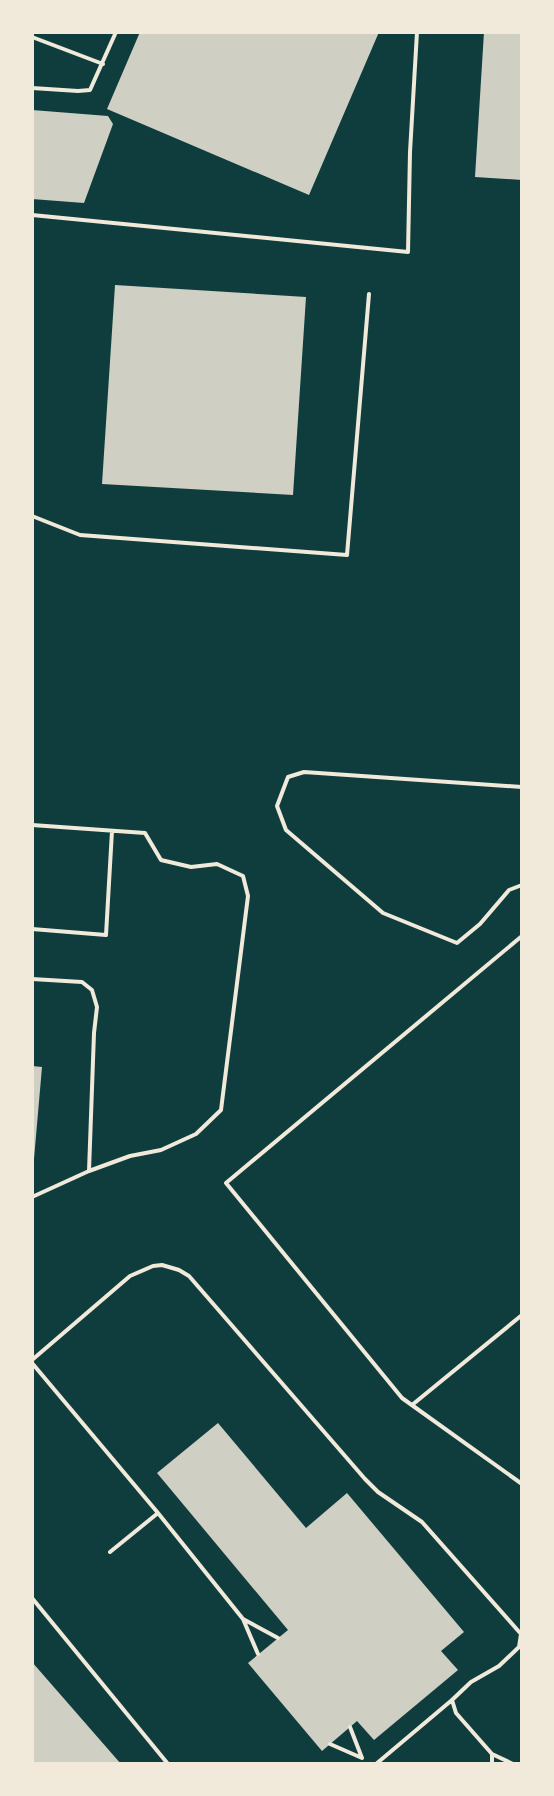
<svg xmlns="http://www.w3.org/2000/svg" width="554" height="1796" font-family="Karla,sans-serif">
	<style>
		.building { fill: #cfcfc3 }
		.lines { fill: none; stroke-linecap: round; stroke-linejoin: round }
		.service { stroke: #f1e9da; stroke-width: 4 }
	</style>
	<rect width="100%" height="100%" fill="#0f3d3e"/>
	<path class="building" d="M140,32H379L309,195L107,109Z
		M484,32H522V180L475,177Z
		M32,110L108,116L113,124L84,203L32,199Z
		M115,285L306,297L293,495L102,484Z
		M32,1066L42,1067L34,1159H32Z
		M218,1423L306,1528L347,1493L464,1632L441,1651L458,1670L374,1740L357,1721L322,1751L248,1663L288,1630L157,1473Z
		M32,1662L121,1764H32Z"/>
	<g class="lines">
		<path class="service" d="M32,37L103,64
			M32,88L78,91L90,90L116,32
			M32,215L408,252L410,152L417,32
			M32,516L80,535L347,555L369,294
			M522,787L304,772L288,777L277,806L286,830L383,913L457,943L480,924L509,890L522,885
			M32,825L145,833L161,860L191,867L217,864L243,876L248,896L221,1110L196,1134L161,1150L130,1156L89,1171L32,1197
			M32,929L106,935L112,831
			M522,936L226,1183L402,1398L522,1484
			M32,979L82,982L92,990L97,1007L94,1033L89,1171
			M32,1360L130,1276L153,1266L162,1265L179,1270L189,1276L365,1479L378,1492L422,1522L521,1634L519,1647L499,1666L471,1682L452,1700L456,1713L492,1754
			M32,1363L158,1513L243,1619
			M412,1405L522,1315
			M110,1552L158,1513
			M32,1598L168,1764
			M258,1654L243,1619L278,1638
			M330,1744L362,1758L350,1727
			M376,1764L452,1700
			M492,1764V1754L513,1764"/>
	</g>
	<rect width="554" height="1796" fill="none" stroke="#f1e9da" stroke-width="68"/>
</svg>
